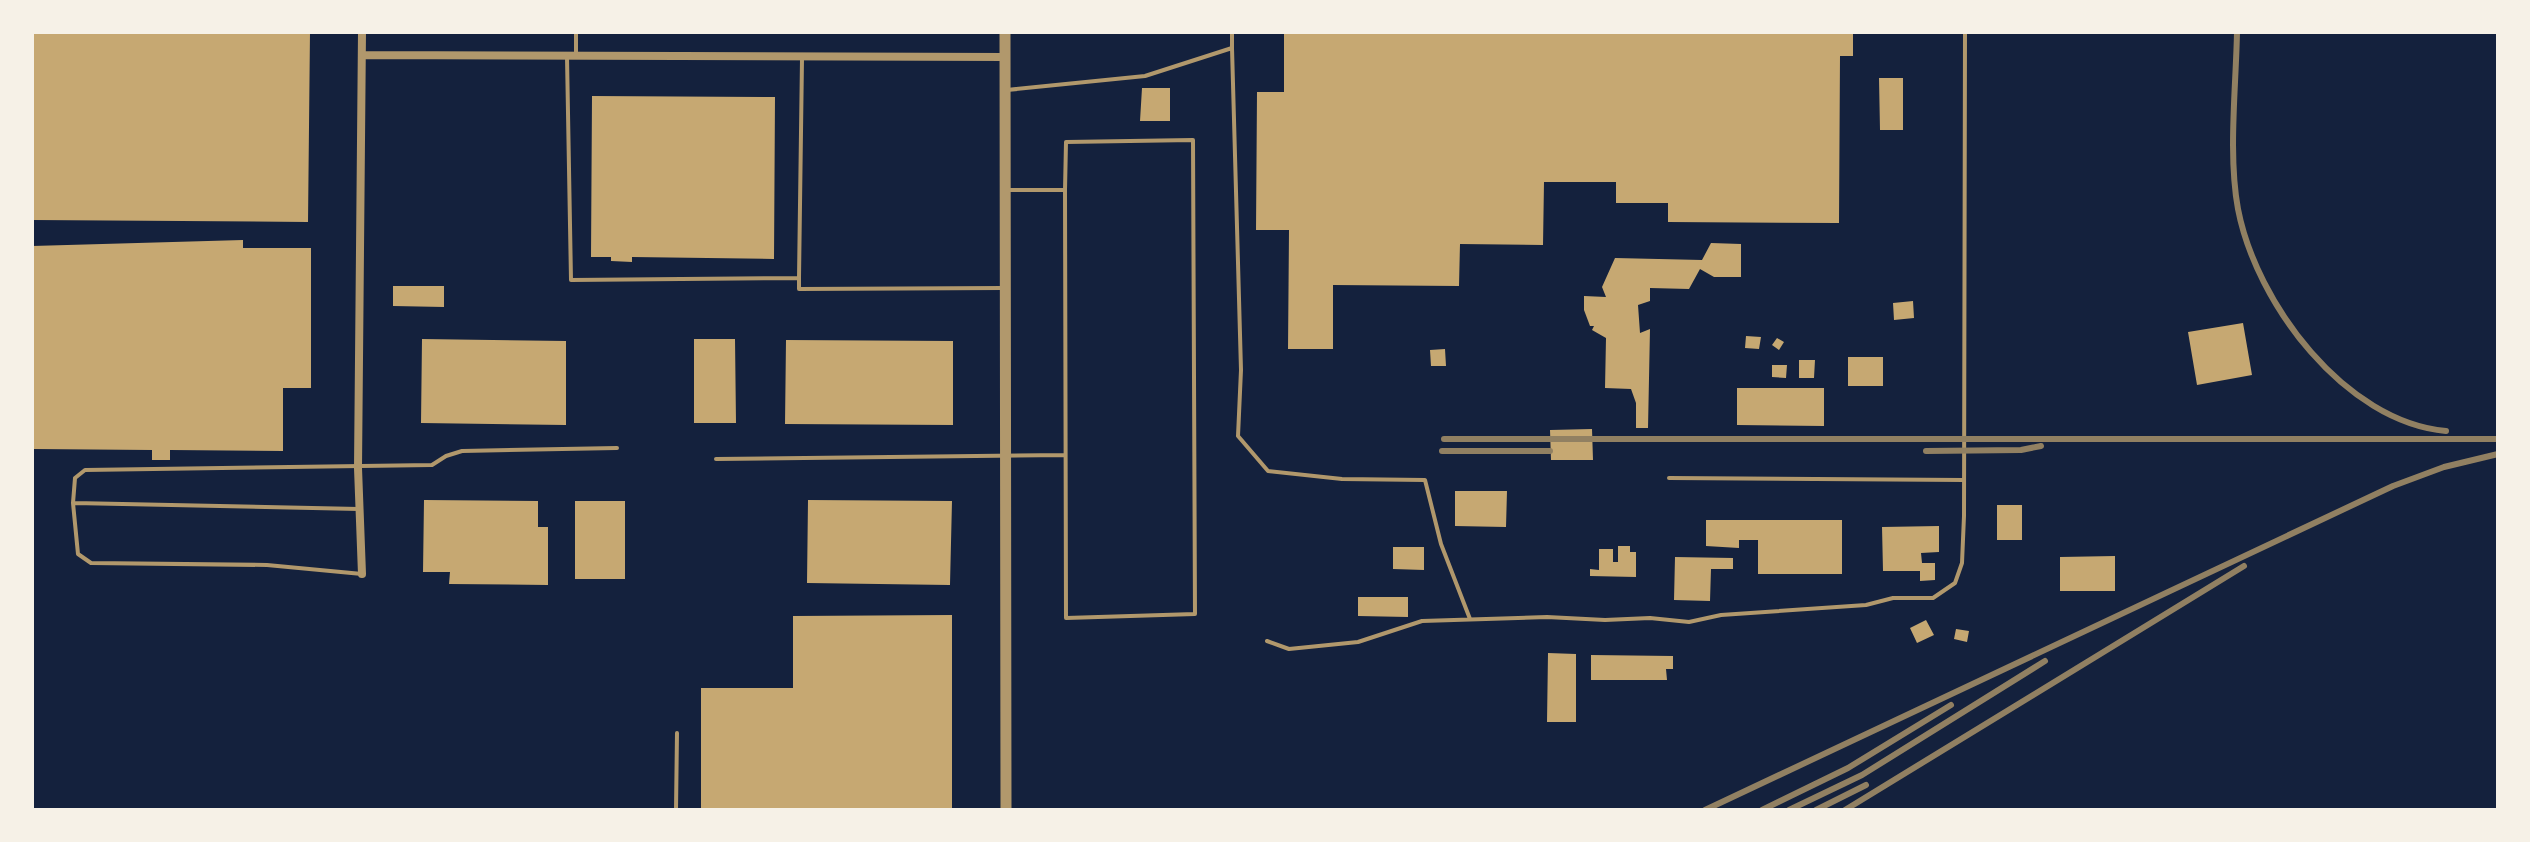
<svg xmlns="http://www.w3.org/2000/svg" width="2530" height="842" font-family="Karla,sans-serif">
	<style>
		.building { fill: #c6a872 }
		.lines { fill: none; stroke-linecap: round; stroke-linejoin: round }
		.service { stroke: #b1986c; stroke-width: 4 }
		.minor { stroke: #b1986c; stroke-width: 8 }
		.tertiary { stroke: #b1986c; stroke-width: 11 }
		.rail { stroke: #918062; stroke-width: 6 }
	</style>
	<rect width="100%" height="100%" fill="#14213d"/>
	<path class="building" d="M32,32H310L308,222L32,220Z
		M1284,32H1853V56H1840L1839,223L1668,222V203H1616V182H1544L1543,245L1460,244L1459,286L1333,285V349H1288L1289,230H1256L1257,92H1284Z
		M1879,78H1903V130H1880Z
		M1142,88H1170V121H1140Z
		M592,96L775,97L774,259L632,257V262L611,261V257H591Z
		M243,240V248H311V388H283V451L170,450V460H152V450L32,449V246Z
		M1711,243L1741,244V277H1714L1700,269L1689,289L1650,288V301L1638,305L1640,333L1650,329L1648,428H1636V403L1631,389L1605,388L1606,338L1592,330L1594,326H1590L1584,310V296L1606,297L1602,287L1615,258L1702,260Z
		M393,286H444V307L393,306Z
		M1913,301L1914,318L1894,320L1893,303Z
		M2243,323L2252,375L2197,385L2188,332Z
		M1746,336L1761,337L1759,349L1745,348Z
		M1777,338L1784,342L1779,350L1772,345Z
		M422,339L566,341V425L421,423Z
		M694,339H735L736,423H694Z
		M786,340L953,341V425L785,424Z
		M1445,349L1446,366H1431L1430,350Z
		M1848,357H1883V386H1848Z
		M1799,360H1815L1814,378H1799Z
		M1772,365H1787L1786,378L1772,377Z
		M1737,388H1824V426L1737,425Z
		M1592,429L1593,460H1551L1550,430Z
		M1455,491H1507L1506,527L1455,526Z
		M424,500L538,501V527H548V585L449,584L450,572H423Z
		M808,500L952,501L950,585L807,583Z
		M575,501H625V579H575Z
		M1997,505H2022V540H1997Z
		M1706,520H1842V574H1758V540H1739V548L1706,546Z
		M1939,526V552L1921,553L1922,563H1935V580L1920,581V571H1883L1882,527Z
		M1618,546H1630V552H1636V577L1590,576V569L1599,570V549H1613V562H1618Z
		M1393,547H1424V570L1393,569Z
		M2115,556V591H2060V557Z
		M1675,557L1733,558V569H1711L1710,601L1674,600Z
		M1358,597H1408V617L1358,616Z
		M952,615V810H701V688H793V616Z
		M1926,620L1934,635L1917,643L1910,628Z
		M1956,629L1969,631L1967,642L1954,639Z
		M1548,653L1576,654V722H1547Z
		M1591,655L1673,656V669H1666L1667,680H1591Z"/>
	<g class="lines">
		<path class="service" d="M1232,48L1241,370L1238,436L1268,471L1342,479L1425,480L1441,544L1470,619
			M576,54V32
			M567,57L571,280L799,278L802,59
			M1007,90L1145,76L1232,48V32
			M1008,190H1065L1066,142L1193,140L1195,614L1066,618L1065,190
			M799,278V289L1003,288
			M716,459L1065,455
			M1669,478L1964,480
			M74,503L359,509
			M362,574L267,565L91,563L78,554L73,503L75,478L85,470L432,465L446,456L462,451L617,448
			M1267,641L1289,649L1358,642L1422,621L1547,617L1605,620L1650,618L1689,622L1721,615L1866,605L1893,598H1933L1955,583L1962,563L1964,516L1965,32
			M676,810L677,733"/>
		<path class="minor" d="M362,32L358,468L362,574
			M362,55L1005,57"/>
		<path class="tertiary" d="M1005,32L1006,810"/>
		<path class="rail" d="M2237,32C2236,87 2228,155 2238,209C2256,303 2345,422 2446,431
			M1444,439H2498
			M1442,451H1550
			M1926,451L2021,450L2041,446
			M1705,810L2393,486L2444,467L2498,454
			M1762,810L1848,768L1951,705
			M1789,810L1862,775L2045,661
			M1816,810L1866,785
			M1845,810L2244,566"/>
	</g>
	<rect width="2530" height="842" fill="none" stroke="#f6f1e7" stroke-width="68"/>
</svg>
